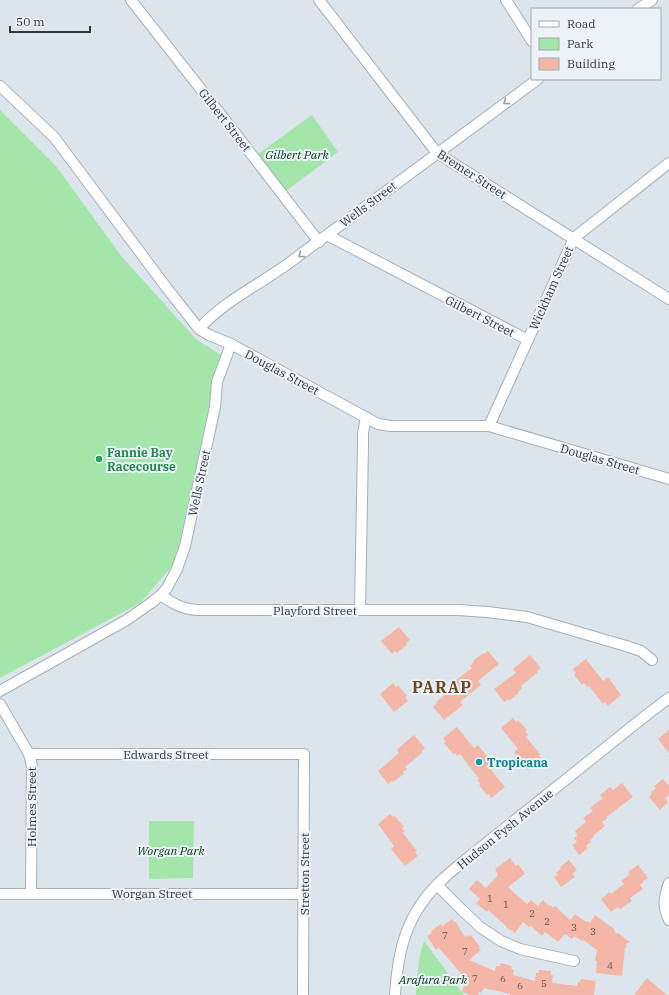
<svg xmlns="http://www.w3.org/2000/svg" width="669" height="995" font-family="'IBM Plex Serif',serif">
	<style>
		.park { fill: #a4e6a9 }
		.building { fill: #f4b6a6 }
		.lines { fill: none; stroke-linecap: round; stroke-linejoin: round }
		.minor-casing { stroke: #a7afb5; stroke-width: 12 }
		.minor { stroke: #fff; stroke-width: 10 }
		.oneway { stroke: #9a9c9d }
		.leisure-dot { fill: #2e9e5b; stroke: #ebf3f9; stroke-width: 1.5 }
		.culture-dot { fill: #0f9aa8; stroke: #ebf3f9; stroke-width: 1.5 }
		.labels { text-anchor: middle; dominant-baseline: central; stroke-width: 4; stroke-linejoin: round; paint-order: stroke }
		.number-label { font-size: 10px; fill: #655856 }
		.street-label { font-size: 12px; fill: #35383b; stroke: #ebf3f9 }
		.park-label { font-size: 12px; font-style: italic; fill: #013c0f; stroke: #ebf3f9 }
		.leisure-label { font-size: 12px; font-weight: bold; fill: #27864d; stroke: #ebf3f9; text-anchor: start }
		.culture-label { font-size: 12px; font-weight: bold; fill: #0d838f; stroke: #ebf3f9; text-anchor: start }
		.district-label { font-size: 16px; font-weight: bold; letter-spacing: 1px; fill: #6f481b; stroke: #ebf3f9 }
	</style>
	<rect width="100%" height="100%" fill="#dde5ec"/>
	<path class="park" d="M0,110L56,166L122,257L196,339L221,355L175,563L140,603L0,678Z
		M312,115L338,152L286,191L258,154Z
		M149,821H194L193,878L149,879Z
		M424,941L464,995H416C417,977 418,958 424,941Z"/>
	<path class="building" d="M399,627L410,640L406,643L407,645L397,653L395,651L392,654L381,641Z
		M488,651L499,664L478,681L481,685L460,702L463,705L444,720L433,707L437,703L436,702L454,688L452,686L456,683L455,681L472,668L470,666L474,662L473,661L483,653L484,654Z
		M530,655L541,668L537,671L538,672L521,686L522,688L518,692L519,693L509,701L508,699L504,702L494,689L516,673L513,669Z
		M586,659L603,681L608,677L621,695L608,706L605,702L603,704L589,686L587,687L584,683L582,685L574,675L576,673L573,669Z
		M393,683L396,687L398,685L407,696L405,697L408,701L394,712L380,694Z
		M513,718L516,722L518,720L527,730L525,731L528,735L526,737L540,754L539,756L542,759L528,770L514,752L518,749L501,728Z
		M457,727L474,748L478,745L492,763L488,766L505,787L491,798L489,794L487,795L479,785L481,784L477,780L479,779L460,754L457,756L455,753L453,754L444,743L446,742L443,738Z
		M669,730V753L658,739Z
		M414,735L425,748L421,752L422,753L405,767L407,769L403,772L404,774L393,782L392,781L388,784L378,771L399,753L397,750L401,746Z
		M663,779L669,786V795L665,799L668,802L660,810L649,797L652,794L651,792L656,788L654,786Z
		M622,783L633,797L606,817L608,818L602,822L605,826L593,836L594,837L590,840L591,842L586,846L588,848L579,855L572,845L577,842L574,838L578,835L575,831L586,822L583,818L593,811L590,808L603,798L600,795L610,787L613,790Z
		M390,814L393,817L395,816L404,827L402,828L405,831L403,833L417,851L415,852L418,856L405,866L391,849L394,846L378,824Z
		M510,858L516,866L518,864L525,874L508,887L527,904L531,900L538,906L543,900L549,906L550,905L554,908L555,906L570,920L575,914L586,922L587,921L590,923L595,915L614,929L616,934L618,933L630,942L626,944L627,947L625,948L622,976L596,973L597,961H595L597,950L583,940L582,941L574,936L572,939L565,934L558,942L545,932L542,936L531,926L529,927L523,922L515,933L506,927V926L488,910L487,912L476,903L480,899L469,889L477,880L486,888L498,875L495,869Z
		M569,860L577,870L572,874L575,877L561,887L554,877L558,875L556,873L561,869L560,867Z
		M638,865L648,878L643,881L644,882L640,885L643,889L630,898L632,901L620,909L618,907L611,912L601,899L610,892L611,894L624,884L621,881L630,874L628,872Z
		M452,919L454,922L455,921L465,937L468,935L469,937L471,935L480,947L479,948L481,950L469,960L495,971L496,966H500L501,963L512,966L511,969L514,970L513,975L535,981L536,973H539V970L551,971V975H553L552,982L553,983L577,986L578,982H580L581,979L596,981L594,995H510V994L484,988L481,993L479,992L478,995H469L462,992L464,986L461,985L464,977L439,948L436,950L427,936L432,933L431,931L441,924L442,926Z
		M647,978L667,995H634Z"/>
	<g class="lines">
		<defs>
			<path id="minor" d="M131,0L225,120L319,242
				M319,0L437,153L669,299
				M506,0L532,41
				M638,9L652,0
				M0,86L54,137L166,287L199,329L209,335L231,344L378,424L391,426H489L669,479
				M327,235L528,340
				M199,329C224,301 259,285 289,263L538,79
				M489,426L574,238L669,163
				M161,595C173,604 183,609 197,610H458L487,612L527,617L626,646L641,651L652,660
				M360,610L363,445V433L366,417
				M0,691L125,621L151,603L161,595L167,588L177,569L185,546L215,407L217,382L231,344
				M0,704L29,754L32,766L31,893
				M29,754H304L303,995
				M669,883C664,898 662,905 669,920
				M437,885L462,910L480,927L501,941L520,949L574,961
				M0,894H304
				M395,995C398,948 407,912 443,879C449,873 457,867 464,861L649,713L669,698"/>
		</defs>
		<use href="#minor" class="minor-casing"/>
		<use href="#minor" class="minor"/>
	</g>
	<defs><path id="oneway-chevron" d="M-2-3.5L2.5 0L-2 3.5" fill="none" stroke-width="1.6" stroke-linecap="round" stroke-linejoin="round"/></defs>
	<g class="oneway">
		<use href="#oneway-chevron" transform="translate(506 102) rotate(144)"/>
		<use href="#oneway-chevron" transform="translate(301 255) rotate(144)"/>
	</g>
	<circle class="leisure-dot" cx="99" cy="459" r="4"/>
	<circle class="culture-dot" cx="479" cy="762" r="4"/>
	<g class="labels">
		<g class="number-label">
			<text x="490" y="898">1</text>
			<text x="506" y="904">1</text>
			<text x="532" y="913">2</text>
			<text x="547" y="921">2</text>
			<text x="574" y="927">3</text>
			<text x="593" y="931">3</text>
			<text x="445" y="935">7</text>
			<text x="465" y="951">7</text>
			<text x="610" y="965">4</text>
			<text x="475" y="978">7</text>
			<text x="503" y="978">6</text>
			<text x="544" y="983">5</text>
			<text x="520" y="985">6</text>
		</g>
		<g class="street-label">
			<text transform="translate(225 120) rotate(52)">Gilbert Street</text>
			<text transform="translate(472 174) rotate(33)">Bremer Street</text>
			<text transform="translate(368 204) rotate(-37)">Wells Street</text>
			<text transform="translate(551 288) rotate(-66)">Wickham Street</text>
			<text transform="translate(480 316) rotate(27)">Gilbert Street</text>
			<text transform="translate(282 372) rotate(28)">Douglas Street</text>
			<text transform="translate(600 459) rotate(16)">Douglas Street</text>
			<text transform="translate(199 483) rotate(-78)">Wells Street</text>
			<text x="315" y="610">Playford Street</text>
			<text x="166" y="754">Edwards Street</text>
			<text transform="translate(31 807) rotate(-90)">Holmes Street</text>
			<text transform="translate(505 829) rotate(-39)">Hudson Fysh Avenue</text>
			<text transform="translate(304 874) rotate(-90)">Stretton Street</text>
			<text x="152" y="893">Worgan Street</text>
		</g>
		<g class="park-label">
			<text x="297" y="154">Gilbert Park</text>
			<text x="171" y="850">Worgan Park</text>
			<text x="433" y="979">Arafura Park</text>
		</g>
		<g class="leisure-label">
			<text x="107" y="452">Fannie Bay<tspan x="107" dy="14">Racecourse</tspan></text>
		</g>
		<g class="culture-label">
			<text x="487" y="762">Tropicana</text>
		</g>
		<g class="district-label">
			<text x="442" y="687">PARAP</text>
		</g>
	</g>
	<rect x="531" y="8" width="130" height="72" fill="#ebf3f9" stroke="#a2a8ad"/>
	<rect x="539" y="21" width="20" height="6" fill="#ffffff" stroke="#a2a8ad"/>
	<text x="567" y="28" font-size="12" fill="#35383b">Road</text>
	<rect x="539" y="38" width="20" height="12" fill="#a4e6a9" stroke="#a2a8ad"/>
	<text x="567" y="48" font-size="12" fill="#35383b">Park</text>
	<rect x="539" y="58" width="20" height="12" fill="#f4b6a6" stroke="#a2a8ad"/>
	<text x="567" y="68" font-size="12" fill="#35383b">Building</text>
	<path d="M10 26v6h80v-6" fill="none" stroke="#35383b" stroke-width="2"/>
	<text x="16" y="26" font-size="12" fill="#35383b" stroke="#ebf3f9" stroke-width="3" paint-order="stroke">50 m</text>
</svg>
